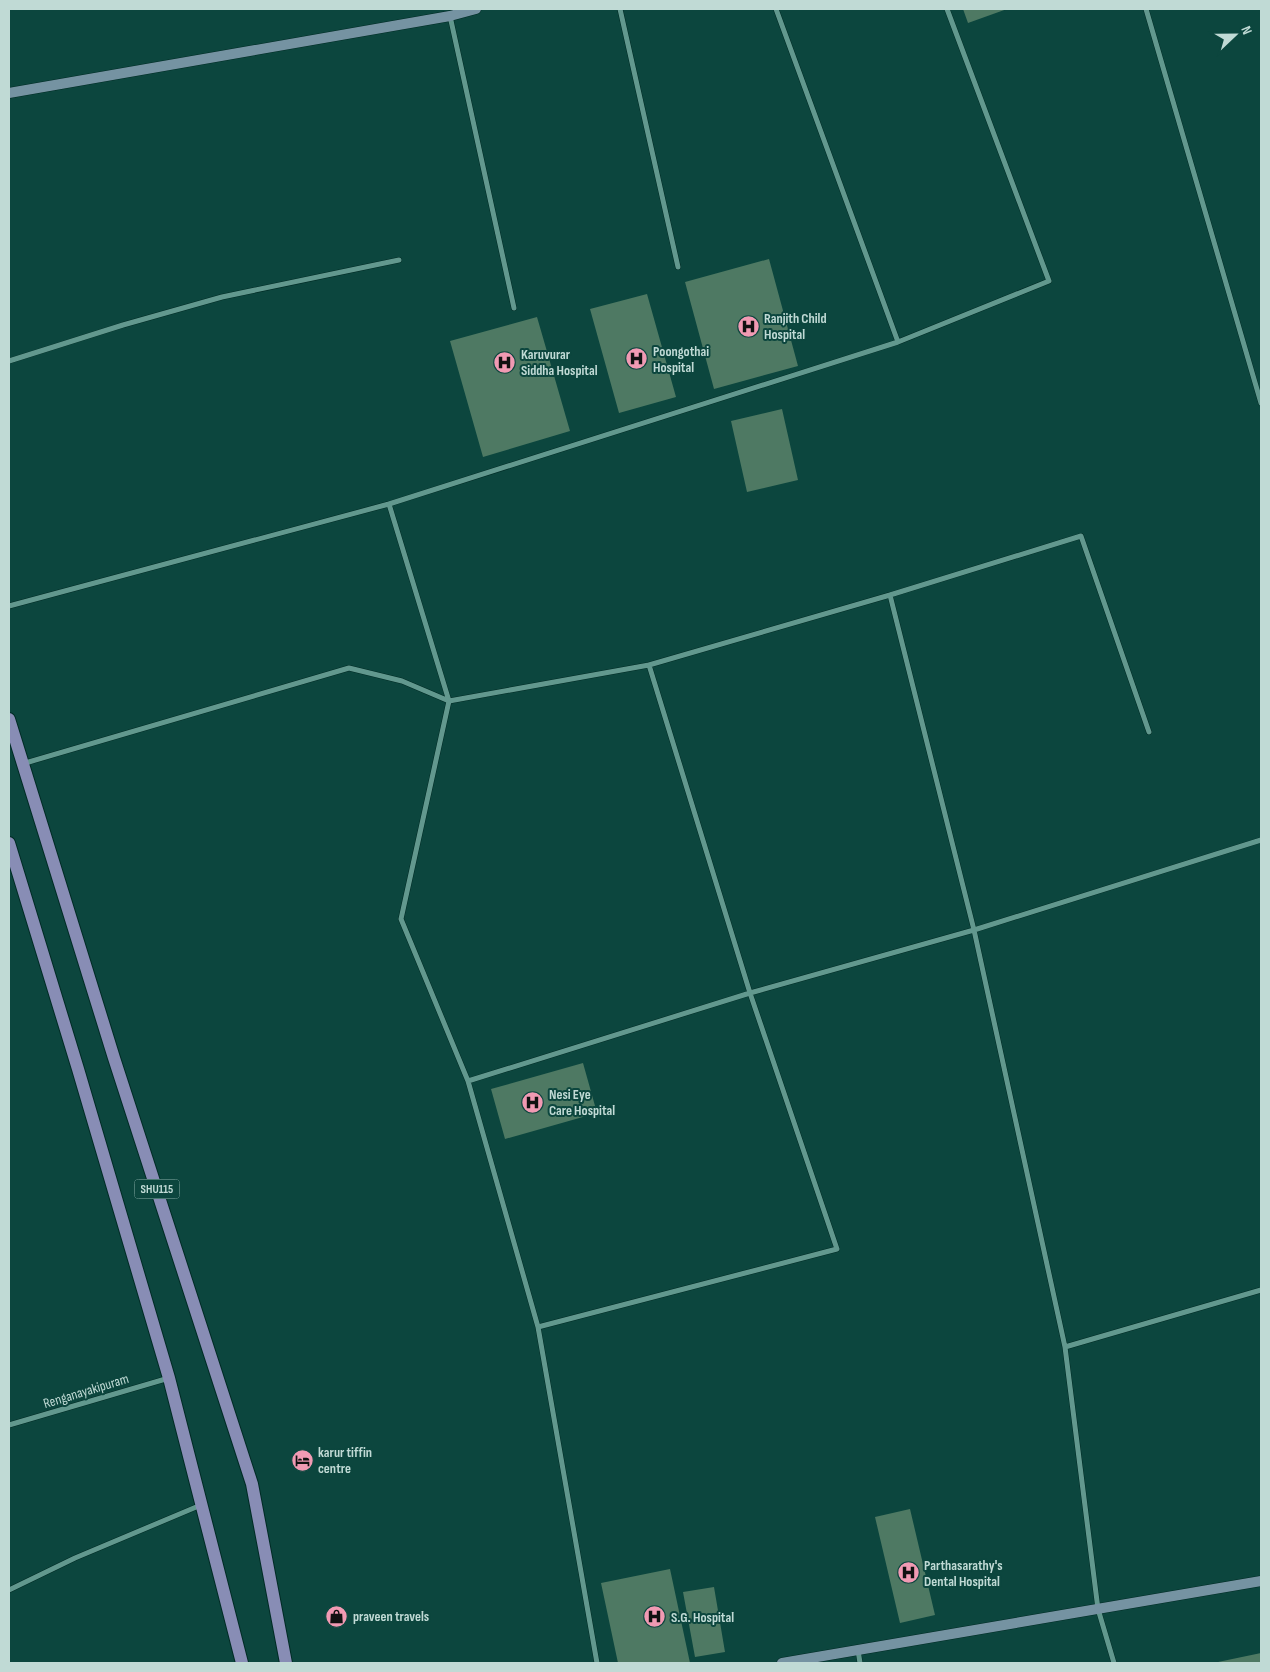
<svg xmlns="http://www.w3.org/2000/svg" width="1270" height="1672" font-family="'Sofia Sans Condensed',sans-serif">
	<style>
		.building { fill: #4e7963 }
		.lines { fill: none; stroke-linecap: round; stroke-linejoin: round }
		.street-casing { stroke: #002b25; stroke-width: 6 }
		.secondary-casing { stroke: #002b25; stroke-width: 11 }
		.primary-casing { stroke: #002b25; stroke-width: 14 }
		.street { stroke: #62988e; stroke-width: 5 }
		.secondary { stroke: #7593a2; stroke-width: 10 }
		.primary { stroke: #888db5; stroke-width: 12 }
		.labels { text-anchor: middle; dominant-baseline: central; stroke-width: 4; stroke-linejoin: round; paint-order: stroke }
		.shield { fill: #0c463e; stroke: #8aaea8; stroke-width: 1 }
		.shield-label { font-size: 12px; font-weight: bold; fill: #c0dad5 }
		.poi-label { font-size: 14px; font-weight: bold; fill: #c0dad5; stroke: #0c463e; text-anchor: start }
		.street-label { font-size: 14px; fill: #c0dad5; stroke: #0c463e }
	</style>
	<rect width="100%" height="100%" fill="#0c463e"/>
	<path class="building" d="M963,9H1007L968,23Z
		M769,259L798,366L714,389L685,282Z
		M647,294L676,397L619,413L590,309Z
		M537,317L570,431L483,457L450,341Z
		M782,409L798,480L747,492L731,421Z
		M583,1063L597,1113L505,1139L491,1089Z
		M910,1509L935,1615L900,1623L875,1517Z
		M670,1569L690,1663H618L601,1583Z
		M714,1587L725,1652L695,1657L683,1592Z
		M1261,1653V1663H1218V1662Z"/>
	<g class="lines">
		<defs>
			<path id="street" d="M620,9L678,267
				M776,9L898,342L389,504L449,701L401,919L468,1081L538,1327L837,1249L750,993L649,665L890,595L974,930L1065,1347
				M1146,9L1261,403
				M450,16L514,308
				M898,342L1049,281L947,9
				M9,361L123,325L222,297L399,260
				M890,595L1081,536L1149,732
				M9,606L389,504
				M22,764L349,668L402,681L449,701L649,665
				M468,1081L750,993L974,930L1261,840
				M538,1327L597,1663
				M9,1425L169,1378
				M9,1590L75,1558L201,1505
				M858,1650L860,1663
				M1114,1663L1098,1609L1065,1347L1261,1290"/>
			<path id="secondary" d="M9,93L450,16L476,9
				M782,1663L1261,1581"/>
			<path id="primary" d="M9,719L114,1058L252,1484L286,1663
				M9,843L78,1069L169,1378L242,1663"/>
		</defs>
		<use href="#street" class="street-casing"/>
		<use href="#secondary" class="secondary-casing"/>
		<use href="#primary" class="primary-casing"/>
		<use href="#street" class="street"/>
		<use href="#secondary" class="secondary"/>
		<use href="#primary" class="primary"/>
	</g>
	<defs>
		<symbol id="hospital-disc" viewBox="-11 -11 22 22"><circle r="9.5" fill="#f19ab3" stroke="#0c463e"/><path d="M-5-5h3v3.5h4V-5h3V5h-3V1.5h-4V5h-3Z" fill="#111"/></symbol>
		<symbol id="hotel-disc" viewBox="-11 -11 22 22"><circle r="9.5" fill="#f19ab3" stroke="#0c463e"/><path d="M-6-4.5h1.5V1H6V5H4.5V3h-9V5H-6ZM-4 0a1.8 1.8 0 1 1 3.6 0ZM.5 0V-2.5h3Q6-2.5 6 0Z" fill="#111"/></symbol>
		<symbol id="shop-disc" viewBox="-11 -11 22 22"><circle r="9.5" fill="#f19ab3" stroke="#0c463e"/><path d="M-5-2.5h2.3a2.7 3.5 0 0 1 5.4 0H5L5.5 6h-11ZM-1.5-2.5h3a1.5 2.3 0 0 0-3 0Z" fill="#111"/></symbol>
	</defs>
	<g fill-rule="evenodd">
		<use href="#hospital-disc" x="736" y="314" width="25" height="25"/>
		<use href="#hospital-disc" x="624" y="346" width="25" height="25"/>
		<use href="#hospital-disc" x="492" y="350" width="25" height="25"/>
		<use href="#hospital-disc" x="520" y="1090" width="25" height="25"/>
		<use href="#hotel-disc" x="290" y="1448" width="25" height="25"/>
		<use href="#hospital-disc" x="896" y="1560" width="25" height="25"/>
		<use href="#shop-disc" x="324" y="1604" width="25" height="25"/>
		<use href="#hospital-disc" x="642" y="1604" width="25" height="25"/>
	</g>
	<g class="labels">
		<rect class="shield" x="134.5" y="1179.5" width="45" height="19" rx="4"/>
		<g class="shield-label">
			<text x="157" y="1189">SHU115</text>
		</g>
		<g class="poi-label">
			<text x="764" y="318">Ranjith Child<tspan x="764" dy="16">Hospital</tspan></text>
			<text x="653" y="351">Poongothai<tspan x="653" dy="16">Hospital</tspan></text>
			<text x="521" y="354">Karuvurar<tspan x="521" dy="16">Siddha Hospital</tspan></text>
			<text x="549" y="1094">Nesi Eye<tspan x="549" dy="16">Care Hospital</tspan></text>
			<text x="318" y="1452">karur tiffin<tspan x="318" dy="16">centre</tspan></text>
			<text x="924" y="1565">Parthasarathy's<tspan x="924" dy="16">Dental Hospital</tspan></text>
			<text x="353" y="1616">praveen travels</text>
			<text x="671" y="1617">S.G. Hospital</text>
		</g>
		<g class="street-label">
			<text transform="translate(86 1391) rotate(-17)">Renganayakipuram</text>
		</g>
	</g>
	<rect width="1270" height="1672" fill="none" stroke="#c0dad5" stroke-width="20"/>
	<g transform="translate(1235 35) rotate(68)" stroke="#0c463e" stroke-width="4" paint-order="stroke">
	<path d="M0-4L9 19L0 12L-9 19Z" fill="#c0dad5"/>
	<text y="-8" font-size="14" font-weight="bold" text-anchor="middle" fill="#c0dad5">N</text>
	</g>
</svg>
